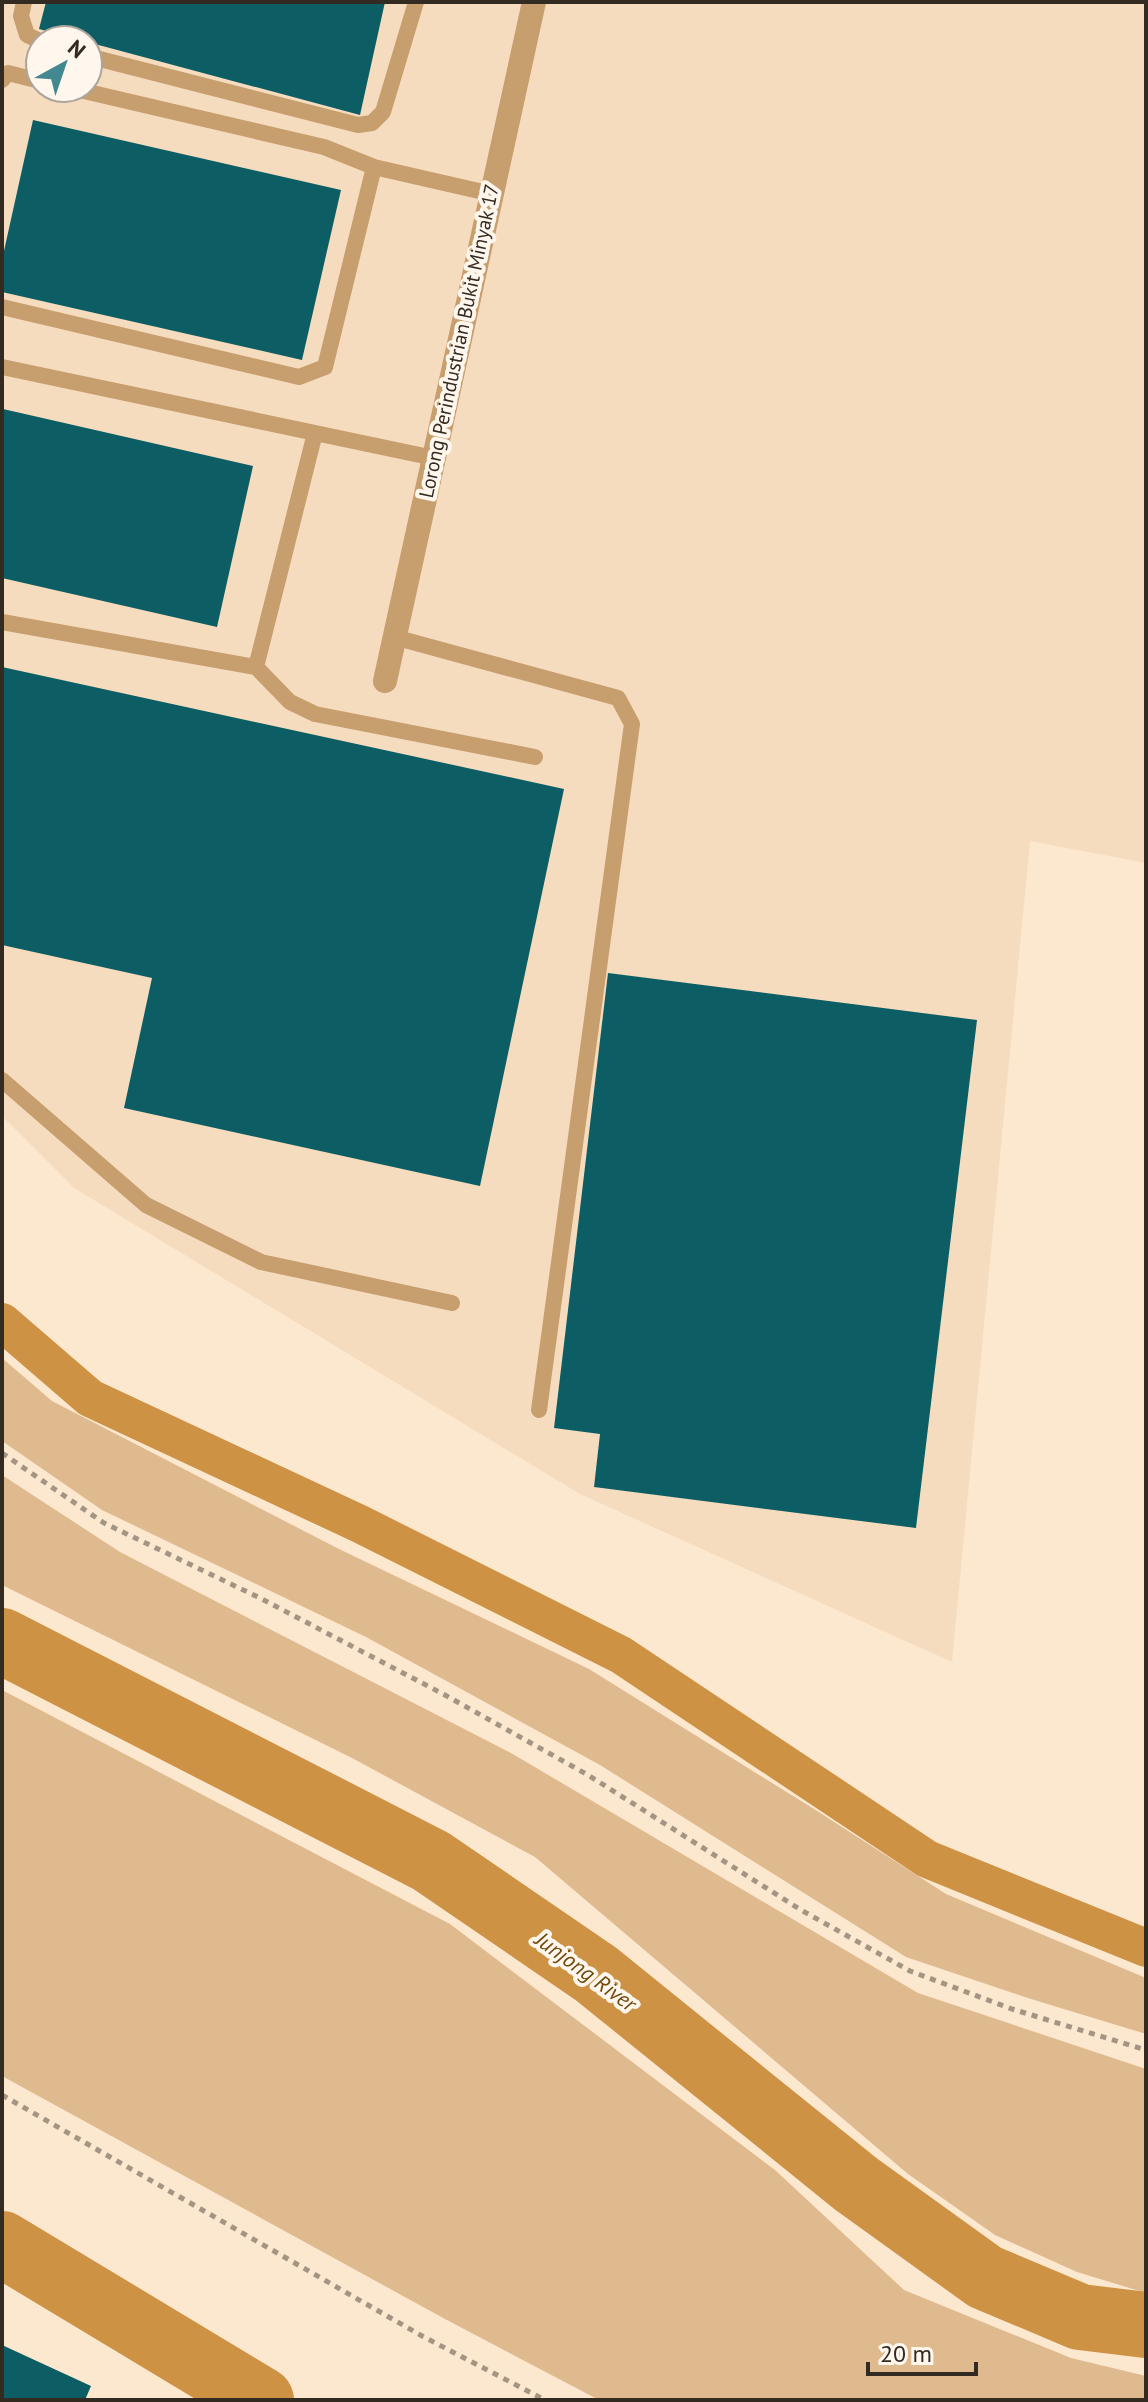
<svg xmlns="http://www.w3.org/2000/svg" width="1148" height="2402" font-family="'PT Sans',sans-serif">
	<style>
		.built { fill: #f6dcbe; fill-rule: evenodd }
		.green { fill: #e0ba8f }
		.lines { fill: none; stroke-linecap: round; stroke-linejoin: round }
		.canal { stroke: #ce9244; stroke-width: 38 }
		.river { stroke: #ce9244; stroke-width: 66 }
		.building { fill: #0c5d64 }
		.path { stroke: #a49583; stroke-width: 5; stroke-dasharray: 6 6; stroke-linecap: butt }
		.lane { stroke: #c79e6e; stroke-width: 16 }
		.street { stroke: #c79e6e; stroke-width: 24 }
		.labels { text-anchor: middle; dominant-baseline: central; stroke-width: 8; stroke-linejoin: round; paint-order: stroke }
		.street-label { font-size: 20px; fill: #332b22; stroke: #fff7ed }
		.water-label { font-size: 22px; font-style: italic; fill: #71490c; stroke: #fff7ed }
	</style>
	<rect width="100%" height="100%" fill="#fce7cf"/>
	<path class="built" d="M2,2H1146V863L1030,841L952,1662L580,1494L74,1188L2,1116ZM40,40H88V88H40Z"/>
	<path class="green" d="M2,1358L52,1401L339,1549L589,1669L814,1809L946,1894L1146,1978V2034L1031,1999L906,1957L600,1765L366,1637L102,1510L2,1441Z
		M2,1475L120,1552L511,1753L918,1993L1146,2069V2293L1077,2272L995,2235L908,2174L535,1857L352,1758L2,1585Z
		M2,1690L450,1924L775,2170L904,2290L1071,2358L1146,2376V2400H599L445,2319L2,2076Z"/>
	<g class="lines">
		<path class="canal" d="M2,1322L90,1398L360,1524L621,1655L927,1859L1146,1948"/>
		<path class="river" d="M2,1641L431,1861L596,1974L856,2184L985,2277L1080,2317L1146,2325
			M2,2244L261,2400"/>
	</g>
	<path class="building" d="M46,2H385L360,115L39,29Z
		M33,120L341,190L302,360L2,292V260Z
		M3,409L253,466L217,627L2,578Z
		M2,667L564,789L480,1186L124,1108L152,978L2,945Z
		M608,973L977,1020L916,1528L594,1487L600,1434L554,1428Z
		M2,2345L91,2386L85,2400H2Z"/>
	<g class="lines">
		<path class="path" d="M2,1453L104,1523L260,1598L445,1695L588,1775L801,1910L910,1971L1012,2009L1146,2050
			M2,2095L422,2336L545,2400"/>
		<path class="lane" d="M24,2L21,16L27,35L40,41
			M88,56L358,125L372,123L383,112L416,2
			M2,80L8,73L40,81
			M71,88L324,147L374,167L492,194
			M2,307L299,377L325,367L374,167
			M2,367L434,458
			M2,622L256,667L290,702L315,714L535,757
			M394,637L618,698L632,724L539,1410
			M256,667L315,433
			M2,1080L146,1205L261,1262L452,1303"/>
		<path class="street" d="M385,681L534,2"/>
	</g>
	<g class="labels">
		<g class="street-label">
			<text transform="translate(459 341) rotate(-78)">Lorong Perindustrian Bukit Minyak 17</text>
		</g>
		<g class="water-label">
			<text transform="translate(586 1971) rotate(36)">Junjong River</text>
		</g>
	</g>
	<rect width="1148" height="2402" fill="none" stroke="#332b22" stroke-width="8"/>
	<g transform="translate(64 64) rotate(40)"><circle r="38" fill="#fff7ed" stroke="#ada59c" stroke-width="2"/>
	<path d="M0-6L14 30L0 20L-14 30Z" fill="#418890"/>
	<text y="-12" font-size="22" font-weight="bold" text-anchor="middle" fill="#332b22">N</text>
	</g>
	<path d="M868 2362v12h108v-12" fill="none" stroke="#332b22" stroke-width="4"/>
	<text x="880" y="2362" font-size="24" fill="#332b22" stroke="#fff7ed" stroke-width="6" paint-order="stroke">20 m</text>
</svg>
